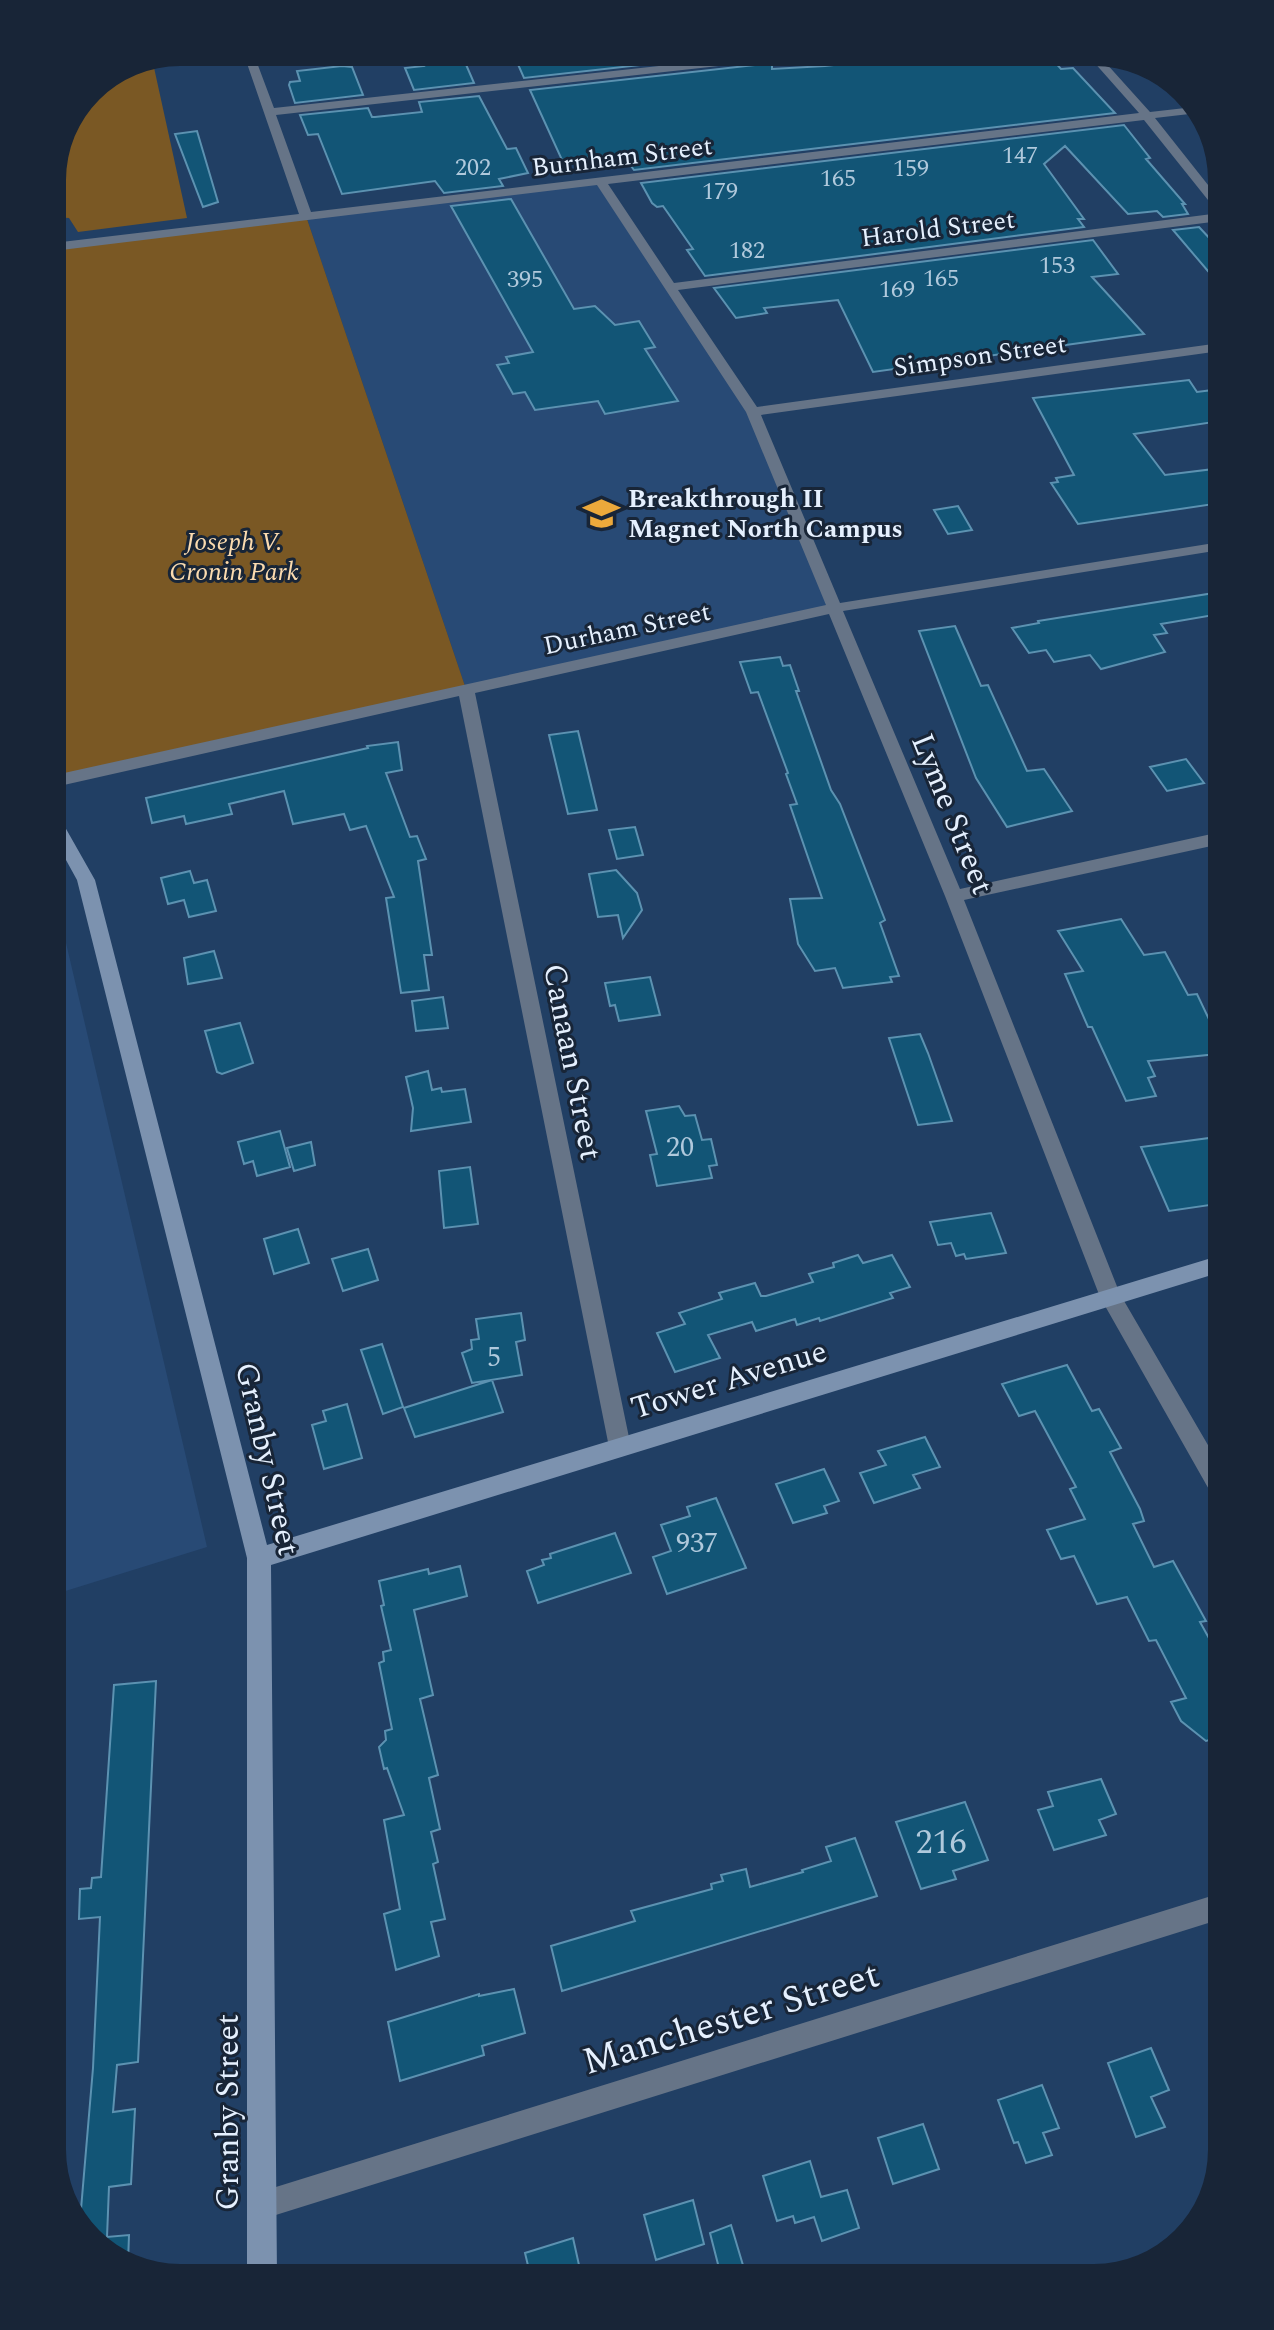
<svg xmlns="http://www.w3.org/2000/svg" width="1274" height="2330" font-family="Spectral,serif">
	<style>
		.built { fill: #284a75 }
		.green { fill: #7a5824 }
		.building { fill: #125576; stroke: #5c92b1; stroke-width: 2 }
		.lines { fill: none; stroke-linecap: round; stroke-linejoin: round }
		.minor { fill: #667487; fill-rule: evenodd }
		.secondary { fill: #7c92af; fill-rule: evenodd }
		.labels { text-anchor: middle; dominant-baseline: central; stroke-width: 6; stroke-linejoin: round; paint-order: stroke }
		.far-number-label { font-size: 24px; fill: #b0c9dc }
		.far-street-label { font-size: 26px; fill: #e5f0fe; stroke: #182537 }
		.far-poi-label { font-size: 26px; font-weight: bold; fill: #e5f0fe; stroke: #182537; text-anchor: start }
		.far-park-label { font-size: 26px; font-style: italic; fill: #fbdbaf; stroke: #182537 }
		.number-label { font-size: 28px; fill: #b0c9dc }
		.street-label { font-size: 32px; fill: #e5f0fe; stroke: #182537 }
		.near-number-label { font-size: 34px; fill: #b0c9dc }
		.near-street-label { font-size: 38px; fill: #e5f0fe; stroke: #182537 }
	</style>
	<rect width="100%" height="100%" fill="#213f64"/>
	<path class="built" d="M600,181L753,412L835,608L466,689L306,216Z
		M56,900L207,1547L59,1593Z"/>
	<path class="green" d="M153,63L187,218L78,232L69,218L52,217V172L90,89Z
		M306,216L466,689L55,780L53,247Z"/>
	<path class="building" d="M527,52H757L524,78L516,60L530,57Z
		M949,52H1046L1061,69L1073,68L1115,113L634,170L628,162H624L618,155L562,160L530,90L772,63V69L825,66Z
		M461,53L474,83L414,90L405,68L424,66L420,57Z
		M342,66L352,67L363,95L295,103L289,85L290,82L300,81L297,71Z
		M479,96L507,149L516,148L528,173L499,179L503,186L444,193L435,181L342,194L318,134L308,135L300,115L368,108L372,117H375L422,112L419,102Z
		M1124,125L1150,158L1146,159L1185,204H1182L1188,214L1163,217L1157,211L1128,214L1065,146L1044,164L1084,219H1078L1084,227L705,276L687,250L693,249L663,206L657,207L652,203L641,183Z
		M197,131L218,202L203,207L175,134Z
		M511,199L574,309L595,306L615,325L639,321L655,347L645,349L678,401L605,414L598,401L535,410L525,392L513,394L497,365L509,363L506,357L533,352L451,206Z
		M1199,227L1213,242V277L1173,230Z
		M1093,240L1118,274L1092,277L1144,334L873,372L838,300L764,308L767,313L736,318L714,288Z
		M1189,380L1197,392L1213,390L1214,422L1134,434L1165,475L1214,469V504L1078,524L1051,483L1058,482L1056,478L1074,475L1033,398Z
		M958,506L972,530L948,534L934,510Z
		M1214,593V615L1161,624L1167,633L1154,635L1165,652L1101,669L1090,655L1054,662L1046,650L1029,653L1012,628L1039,623L1038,621Z
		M955,626L981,686L988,685L1027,771L1044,769L1072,811L1007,827L976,778L919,631Z
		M780,657L783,666L790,665L799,691H796L831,790L840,804L885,920L880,923L899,976L890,977L892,982L843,988L835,968L815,971L798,944L790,899L822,898L790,805L797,804L786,774L788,773L758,692L751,693L740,662Z
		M578,731L597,810L568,814L549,735Z
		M398,742L402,770L386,773L410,837L417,836L426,859L418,861L432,955H424L429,990L401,993L386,898L394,897L366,826L350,830L344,814L293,824L284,791L229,804L232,814L186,824L184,816L152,823L146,798L368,748L367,746Z
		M1186,759L1204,783L1167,791L1150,767Z
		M635,827L643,855L617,859L609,830Z
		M616,870L637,893L642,910L623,938L618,915L598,917L589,874Z
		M190,871L194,883L207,880L216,911L189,917L184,900L168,904L161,878Z
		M1121,919L1144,955L1165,952L1188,995L1197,994L1216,1034L1217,1054L1148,1061L1155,1076L1148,1078L1156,1096L1126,1101L1092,1027H1088L1065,974L1083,971L1058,931Z
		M214,951L222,978L188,984L184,958Z
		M650,977L660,1015L619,1021L615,1005L610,1006L605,983Z
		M443,997L448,1028L416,1031L412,1001Z
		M240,1023L253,1063L222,1074L217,1072L205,1031Z
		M920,1034L928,1053L952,1121L918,1125L889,1038Z
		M428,1071L432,1090L441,1088L442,1092L465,1089L471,1122L411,1131L413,1108L406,1077Z
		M679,1106L685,1116L695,1115L702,1140L711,1139L717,1165L709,1166L712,1178L657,1186L650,1155L657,1154L646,1111Z
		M280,1131L290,1167L257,1176L253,1161L244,1164L238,1142Z
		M1217,1137V1204L1169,1211L1141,1147Z
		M311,1142L315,1165L294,1171L287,1148Z
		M470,1167L478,1224L444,1228L439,1171Z
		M991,1213L1006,1253L966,1259L964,1254L956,1256L951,1243L938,1245L930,1222Z
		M298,1229L309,1263L274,1274L264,1239Z
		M368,1249L378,1280L343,1291L332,1259Z
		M858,1255L863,1263L892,1255L910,1287L890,1293L893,1298L820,1321L819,1318L797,1325L795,1319L756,1331L752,1322L708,1335L720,1358L675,1372L657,1333L685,1324L679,1313L722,1299L719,1293L755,1283L761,1296H766L813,1282L809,1274L834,1267L833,1263Z
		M521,1313L525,1340L516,1342L522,1375L472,1383L462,1353L472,1349L471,1340L479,1339L476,1319Z
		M382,1344L403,1407L383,1414L361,1350Z
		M1067,1365L1092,1411L1099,1409L1121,1448L1110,1452L1140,1509L1144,1521L1133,1524L1154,1567L1173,1561L1206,1621L1200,1622L1220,1658V1737L1206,1741L1181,1721L1171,1702L1186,1698L1156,1640L1149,1641L1127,1597L1097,1604L1074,1556L1061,1559L1047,1530L1085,1519L1070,1489L1076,1487L1035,1411L1019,1416L1002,1384Z
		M492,1380L503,1412L415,1437L404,1408Z
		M347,1404L362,1458L324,1469L312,1425L326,1421L323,1411Z
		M925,1437L940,1467L913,1475L920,1488L874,1503L860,1473L886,1465L878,1451Z
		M824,1469L839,1501L824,1506L827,1513L793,1523L776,1484Z
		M716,1498L746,1568L667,1594L653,1557L671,1551L661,1525L690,1516L687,1507Z
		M615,1533L631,1573L538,1603L527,1571L544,1565L542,1560L551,1558L550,1554Z
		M460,1566L467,1596L414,1610L433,1695L420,1699L438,1775L429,1778L440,1829L431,1832L438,1862L433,1864L445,1919L431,1922L439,1956L396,1970L384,1914L400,1909L384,1820L404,1815L387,1768L384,1769L379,1747L386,1740L385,1731L392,1729L379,1663L384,1661L383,1652L391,1650L381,1606L384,1605L379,1581L428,1569L429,1574Z
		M156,1681L138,2062L117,2065L113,2112L135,2109L131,2184L109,2187L107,2237L129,2235L128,2263L109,2256L80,2221L93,2068L100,1917L79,1919L80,1889L91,1888L92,1878L101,1877L114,1685Z
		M1101,1779L1116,1814L1099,1820L1106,1835L1054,1850L1038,1810L1053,1806L1048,1792Z
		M965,1802L988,1860L953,1871L956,1879L921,1889L896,1822Z
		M855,1838L877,1896L562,1991L551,1946L635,1921L631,1911L712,1889L711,1884L723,1881L721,1875L746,1869L750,1887L803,1872L802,1870L831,1861L826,1847Z
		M514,1989L525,2033L482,2046L484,2055L400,2081L388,2022L479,1994V1996Z
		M1151,2048L1169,2090L1151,2097L1165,2127L1136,2137L1108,2063Z
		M1042,2085L1059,2128L1043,2133L1052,2155L1026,2163L1018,2142L1014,2143L998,2100Z
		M923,2124L939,2169L893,2184L878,2138Z
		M810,2161L821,2197L847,2190L859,2228L822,2241L814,2217L795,2223L793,2216L777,2221L763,2176Z
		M693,2200L704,2244L656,2260L644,2215Z
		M731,2225L745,2272H720L710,2233Z
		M573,2238L581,2274H530L525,2253Z"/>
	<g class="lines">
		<path class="minor" d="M243,52H253L274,108L786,52H823L818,55L276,115L311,212L1139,113L1085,52H1096L1150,112L1194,107L1198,113L1155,118L1212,190V201L1208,200L1144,120L608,184L674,283L1212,214V222L678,290L757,407L1213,344V352L761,415L840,603L1214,543V551L843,611L960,889L1216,833V845L964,900L1120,1294L1219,1464V1496L1211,1493L1100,1297L945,896L829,614L475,693L631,1447L628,1454L620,1457L612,1454L609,1447L459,696L55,787V775L826,605L746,412L597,185L53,251V243L299,214Z
			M1221,1893V1919L263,2219L253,2215L249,2205L253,2195L263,2191Z"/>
		<path class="secondary" d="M55,818L61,820L95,880L267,1545L1218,1256V1273L271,1565L277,2277H247V1558L77,880L55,840Z"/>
	</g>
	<defs>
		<symbol id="school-bare" viewBox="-9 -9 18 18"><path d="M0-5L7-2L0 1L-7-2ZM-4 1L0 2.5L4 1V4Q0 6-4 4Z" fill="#eca93b" stroke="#182537" stroke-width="2.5" paint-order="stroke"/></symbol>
	</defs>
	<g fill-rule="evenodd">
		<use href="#school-bare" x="576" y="488" width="51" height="51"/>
	</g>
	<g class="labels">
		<g class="far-number-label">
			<text x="1020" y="156">147</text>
			<text x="473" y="168">202</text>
			<text x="911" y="169">159</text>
			<text x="838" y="179">165</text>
			<text x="720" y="192">179</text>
			<text x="747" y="251">182</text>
			<text x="1057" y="266">153</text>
			<text x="941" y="279">165</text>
			<text x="525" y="280">395</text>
			<text x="897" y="290">169</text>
		</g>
		<g class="far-street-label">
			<text transform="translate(622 157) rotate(-7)">Burnham Street</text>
			<text transform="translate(938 229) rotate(-7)">Harold Street</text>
			<text transform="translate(980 356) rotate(-8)">Simpson Street</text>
			<text transform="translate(627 629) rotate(-12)">Durham Street</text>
		</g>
		<g class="far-poi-label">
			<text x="628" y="499">Breakthrough II<tspan x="628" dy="30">Magnet North Campus</tspan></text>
		</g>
		<g class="far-park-label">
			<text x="234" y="542">Joseph V.<tspan x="234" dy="30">Cronin Park</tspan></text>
		</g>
		<g class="number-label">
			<text x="680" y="1147">20</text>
			<text x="494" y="1357">5</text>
			<text x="697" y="1543">937</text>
		</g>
		<g class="street-label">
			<text transform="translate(952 814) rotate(68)">Lyme Street</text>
			<text transform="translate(572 1062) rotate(79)">Canaan Street</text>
			<text transform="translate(729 1380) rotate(-17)">Tower Avenue</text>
			<text transform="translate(267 1459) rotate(77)">Granby Street</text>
			<text transform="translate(228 2112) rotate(-90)">Granby Street</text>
		</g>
		<g class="near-number-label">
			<text x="941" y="1843">216</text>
		</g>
		<g class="near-street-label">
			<text transform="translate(731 2019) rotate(-17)">Manchester Street</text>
		</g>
	</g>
	<path d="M0 0H1274V2330H0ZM180 66H1094A114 114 0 0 1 1208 180V2150A114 114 0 0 1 1094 2264H180A114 114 0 0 1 66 2150V180A114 114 0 0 1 180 66Z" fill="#182537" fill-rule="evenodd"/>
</svg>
